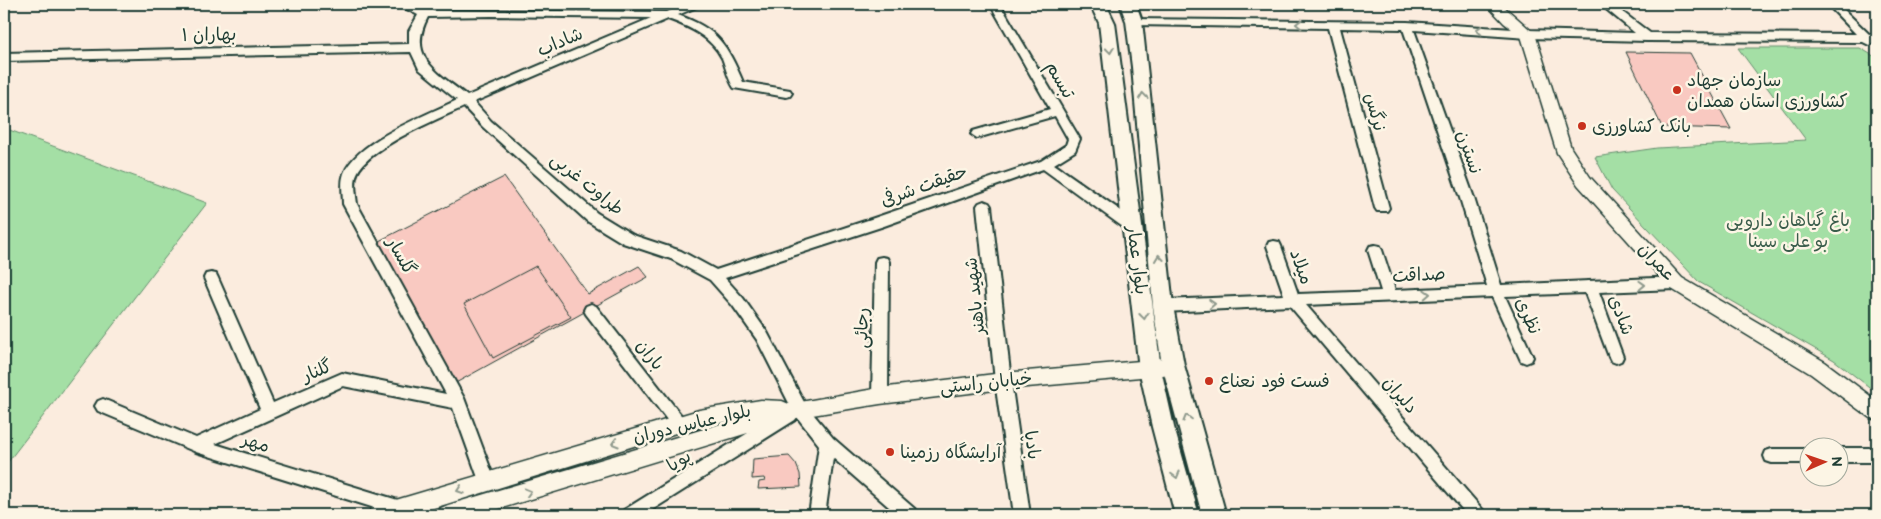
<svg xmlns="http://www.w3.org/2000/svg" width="1881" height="519" font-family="'Balsamiq Sans','Playpen Sans Arabic',sans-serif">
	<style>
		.green { fill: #a4dfa5; stroke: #628e6c }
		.building { fill: #f9c9c1; stroke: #1f3d34 }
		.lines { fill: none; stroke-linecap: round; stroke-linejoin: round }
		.minor-casing { stroke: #1f3d34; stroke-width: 4 }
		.tertiary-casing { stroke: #1f3d34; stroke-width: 3 }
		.secondary-casing { stroke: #1f3d34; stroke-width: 4 }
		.minor { fill: #fcf5e5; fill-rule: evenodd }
		.tertiary { fill: #fcf5e5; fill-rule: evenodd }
		.secondary { fill: #fcf5e5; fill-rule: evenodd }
		.oneway { stroke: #8e998c }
		.poi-dot { fill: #c8321e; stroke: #fcf5e5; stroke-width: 2 }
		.labels { text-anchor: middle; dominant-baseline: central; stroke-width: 5; stroke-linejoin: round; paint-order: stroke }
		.street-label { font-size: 18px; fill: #1f3d34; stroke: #fcf5e5 }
		.poi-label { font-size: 18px; fill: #1f3d34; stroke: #fcf5e5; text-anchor: start }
		.park-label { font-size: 18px; fill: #3a5d4b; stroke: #fcf5e5 }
	</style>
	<rect width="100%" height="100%" fill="#fbecde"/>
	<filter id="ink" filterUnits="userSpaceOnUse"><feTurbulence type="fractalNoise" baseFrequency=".02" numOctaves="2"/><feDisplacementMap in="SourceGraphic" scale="10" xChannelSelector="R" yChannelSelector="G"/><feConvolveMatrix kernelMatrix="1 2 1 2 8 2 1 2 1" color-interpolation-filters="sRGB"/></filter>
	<g filter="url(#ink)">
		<path class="green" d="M1738,48H1860L1877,58V393L1834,360L1699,282L1612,190L1595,157L1657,148L1806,140Z
			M4,128L207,203L4,467Z"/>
		<path class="building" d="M1626,52L1690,53L1731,129L1662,127Z
			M504,177L588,294L639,266L648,277L452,385L375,243Z
			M536,266L571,317L493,358L464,304Z
			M789,456L796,464L800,474L801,487L758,489L759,482L765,481L764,478L752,479L753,459Z"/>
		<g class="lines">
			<defs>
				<path id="minor" d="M400,4H413L422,8L425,4H435L432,10L667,12L686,4H700L699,6L678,15C718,29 727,45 743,82L790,90L792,93L790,96L786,97L734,88C728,79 726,68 722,58C711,37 690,27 668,19L474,102L491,121L597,213L633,235L681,251L716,270L874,218L1041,161L1066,145L1068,139L1055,116L977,138L971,134L973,131L1050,109L990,4H1000L1080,139L1075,151L1054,164L1137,222L1139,226L1137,230H1127L1043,169L884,226L725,278L743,298L767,332L805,404L833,438L916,510L918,515H898L833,458L825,515H809L819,445L797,417L795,420L644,515H622L624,510L785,410L792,409L757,340L733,306L710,280L671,259L623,243L587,221L483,127L464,107C438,119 363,149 356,177C354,184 356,196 357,204L464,398L495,481L493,486L487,488L481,486L453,408L343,386L215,444L401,501L407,504L409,509L407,514L397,515L196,452L98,411L95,406L98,401L103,399L196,438L260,409L204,278L206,274L211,273L216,274L218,278L273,403L342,373L446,394L343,204C343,196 341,184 343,177C352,142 427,115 457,100L419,69L411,52L4,61V53L409,44V31L418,15L401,6ZM491,16L651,18L467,96C439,73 406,58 428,17Z
					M1600,4H1612L1650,33L1856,34L1827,4H1838L1869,34H1877V42L1869,45L1863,42L1647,41L1528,38L1414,30L1474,198L1501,285L1676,277L1681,279L1683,283L1681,287L1676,289L1599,292L1623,357L1621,361L1616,363L1611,361L1609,357L1585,293L1505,296L1533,357L1531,361L1526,363L1521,361L1492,297L1306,305L1483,510L1485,515H1467L1290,306L1163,312L1158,310L1156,306L1158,302L1163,300L1284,295L1267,246L1269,242L1274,241L1279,242L1281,246L1298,294L1381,291L1368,250L1370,246L1375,245L1380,246L1382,250L1395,290L1487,286L1460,198L1403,29L1340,28L1389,208L1387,211H1377L1375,208L1328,28L1134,25L1130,23L1128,21L1130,19L1407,22L1528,30L1635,33Z
					M984,201L989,203L991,206L1011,381L1030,515H1014L995,381L977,206L979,203Z
					M882,257L887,258L889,262L888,396L885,401L880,403L875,401L872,396L875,262L877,258Z
					M591,304L596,306L684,419L687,424L684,429L679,431L674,429L586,314L584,310L586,306Z
					M1838,448H1877V462H1838Z
					M1772,449H1808V463H1772L1766,461L1764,456L1766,451Z"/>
				<path id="tertiary" d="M1486,4H1501L1535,34L1571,148L1590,177L1682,278L1825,362L1877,401V420L1870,418L1811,374L1670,288L1578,185L1557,153L1521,36L1504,23Z
					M1163,359L1170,361L1172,367L1170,373L1163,375L1003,389L880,404L800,417L479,515H437L441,508L448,505L734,420L679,432L411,515H368L372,508L379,505L699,410L761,400L782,401L789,404L880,388L1003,373Z"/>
				<path id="secondary" d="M1090,4H1106L1115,23L1161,369L1174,427L1199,515H1175L1152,427L1139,369L1099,23Z
					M1120,4H1136L1142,21L1173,306L1184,365L1226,515H1202L1162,365L1153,306L1132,67L1126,21Z"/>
			</defs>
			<use href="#minor" class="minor-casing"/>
			<use href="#tertiary" class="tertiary-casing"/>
			<use href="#secondary" class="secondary-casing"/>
			<use href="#minor" class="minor"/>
			<use href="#tertiary" class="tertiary"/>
			<use href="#secondary" class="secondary"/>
		</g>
		<defs><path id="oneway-chevron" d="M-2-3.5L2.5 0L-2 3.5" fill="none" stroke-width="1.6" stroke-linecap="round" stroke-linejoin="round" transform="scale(1.25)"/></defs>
		<g class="oneway">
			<use href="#oneway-chevron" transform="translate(1299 24) rotate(-179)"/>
			<use href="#oneway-chevron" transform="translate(1479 30) rotate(-177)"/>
			<use href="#oneway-chevron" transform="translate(1110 50) rotate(83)"/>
			<use href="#oneway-chevron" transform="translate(1143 96) rotate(-96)"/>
			<use href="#oneway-chevron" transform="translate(1159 258) rotate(-96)"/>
			<use href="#oneway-chevron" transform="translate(1642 285) rotate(-2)"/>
			<use href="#oneway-chevron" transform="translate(1427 294) rotate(-3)"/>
			<use href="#oneway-chevron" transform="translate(1212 304) rotate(-3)"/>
			<use href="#oneway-chevron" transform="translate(1144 316) rotate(83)"/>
			<use href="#oneway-chevron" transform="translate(1187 418) rotate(-105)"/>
			<use href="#oneway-chevron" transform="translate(615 443) rotate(163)"/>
			<use href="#oneway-chevron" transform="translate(1176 475) rotate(75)"/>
			<use href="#oneway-chevron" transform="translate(460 490) rotate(162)"/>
			<use href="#oneway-chevron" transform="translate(528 492) rotate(-16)"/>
		</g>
	</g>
	<g class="poi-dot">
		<circle cx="1677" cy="90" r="5"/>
		<circle cx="1582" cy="126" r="5"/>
		<circle cx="1209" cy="381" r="5"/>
		<circle cx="890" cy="452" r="5"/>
	</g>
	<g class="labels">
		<g class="street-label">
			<text transform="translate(209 35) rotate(-1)">بهاران ۱</text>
			<text transform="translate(560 42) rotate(-23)">شاداب</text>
			<text transform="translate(1060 80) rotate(60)">تبسم</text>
			<text transform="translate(1375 112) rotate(75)">نرگس</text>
			<text transform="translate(1469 152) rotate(71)">نسترن</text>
			<text transform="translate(587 184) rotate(39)">طراوت غربی</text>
			<text transform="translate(924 186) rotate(-20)">حقیقت شرفی</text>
			<text transform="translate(401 256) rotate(61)">گلسار</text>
			<text transform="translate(1137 260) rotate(83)">بلوار عمار</text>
			<text transform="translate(1657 262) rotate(47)">عمران</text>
			<text transform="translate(1301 267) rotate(70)">میلاد</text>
			<text transform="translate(1419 275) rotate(-3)">صداقت</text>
			<text transform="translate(975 296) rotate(-96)">شهید باهنر</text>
			<text transform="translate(1621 315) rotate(69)">شادی</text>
			<text transform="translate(1528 316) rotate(66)">نظری</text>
			<text transform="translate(862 328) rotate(-89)">رجائی</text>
			<text transform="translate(650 355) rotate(52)">باران</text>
			<text transform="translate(317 371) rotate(-22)">گلنار</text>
			<text transform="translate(986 383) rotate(-6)">خیابان راستی</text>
			<text transform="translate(1400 395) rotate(49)">دلیران</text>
			<text transform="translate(692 424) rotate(-13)">بلوار عباس دوران</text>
			<text transform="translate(256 443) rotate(17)">مهر</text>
			<text transform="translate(1032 445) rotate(82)">بادپا</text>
			<text transform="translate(679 461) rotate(-32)">پویا</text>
		</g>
		<g class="poi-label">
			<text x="1687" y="80">سازمان جهاد<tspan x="1687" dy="21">کشاورزی استان همدان</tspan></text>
			<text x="1592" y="126">بانک کشاورزی</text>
			<text x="1219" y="381">فست فود نعناع</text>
			<text x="900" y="452">آرایشگاه رزمینا</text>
		</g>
		<g class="park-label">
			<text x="1788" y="220">باغ گیاهان دارویی<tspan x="1788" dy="21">بو علی سینا</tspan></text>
		</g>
	</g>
	<rect width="1881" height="519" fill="none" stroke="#fcf5e5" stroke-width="20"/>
	<rect x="10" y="10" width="1861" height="499" fill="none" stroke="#1f3d34" stroke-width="2" filter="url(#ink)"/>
	<g transform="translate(1824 462) rotate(88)"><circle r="24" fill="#fcf5e5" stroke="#a4ab9e"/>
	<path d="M0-4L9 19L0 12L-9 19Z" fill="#c8321e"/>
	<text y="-8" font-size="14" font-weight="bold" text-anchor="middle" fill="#1f3d34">N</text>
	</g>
</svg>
